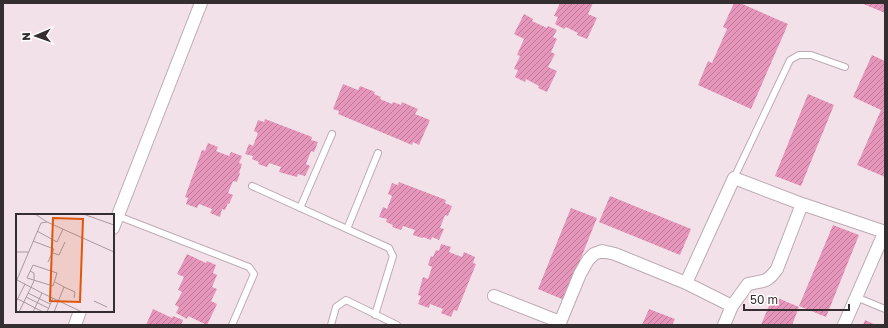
<svg xmlns="http://www.w3.org/2000/svg" width="888" height="328" font-family="'Golos Text',sans-serif">
	<style>
		.building { fill: url(#building-hatch) }
		.lines { fill: none; stroke-linecap: round; stroke-linejoin: round }
		.lane-casing { stroke: #bcabb2; stroke-width: 8 }
		.street-casing { stroke: #bcabb2; stroke-width: 14 }
		.lane { stroke: #fff; stroke-width: 6 }
		.street { stroke: #fff; stroke-width: 12 }
		.inset-road { fill: none; stroke: #a7999f; stroke-width: 1 }
		.view { fill: #df570e; fill-opacity: 0.15; stroke: #df570e; stroke-width: 2 }
		.inset-edge { fill: none; stroke: #352e31; stroke-width: 2 }
	</style>
	<defs>
		<pattern id="building-hatch" width="6" height="6" patternUnits="userSpaceOnUse"><rect width="6" height="6" fill="#e696bb"/><path d="M-1 1l2-2M0 6l6-6M5 7l2-2" fill="none" stroke="#bb7b99"/></pattern>
	</defs>
	<rect width="100%" height="100%" fill="#f3e1e9"/>
	<path class="building" d="M560,3H593L588,14L597,18L587,39L577,35L578,33L566,27L564,29L555,24L558,17L554,16Z
		M734,3H740L788,24L751,109L698,85L708,61L712,63L727,29L723,27Z
		M861,3H885V13Z
		M524,14L533,19L532,21L547,28L548,26L557,30L553,37L557,39L551,52L555,54L548,67L557,71L547,92L538,88L539,86L526,79L525,82L515,77L518,70L514,69L520,56L517,55L524,39L514,34Z
		M872,55L885,61V177L857,165L881,110L853,97Z
		M343,84L358,90L360,86L375,92L374,94L381,97L380,99L392,104L393,102L401,105L402,102L418,109L415,114L430,120L419,145L413,142L412,145L338,114L339,111L333,109Z
		M808,94L834,105L801,186L775,176Z
		M265,119L312,137L311,140L318,142L314,152L311,151L306,164L310,166L305,176L298,174L297,177L279,172L281,167L269,163L267,167L258,164L259,162L252,159L253,156L245,154L249,144L253,146L258,133L254,131L258,120L264,122Z
		M208,143L218,147L216,151L229,156L231,152L242,156L239,163L242,164L239,173H240L237,182L233,181L228,193L233,195L229,204L228,203L225,210L222,209L220,217L210,213L212,209L199,204L197,208L186,204L188,198L185,197L202,150L205,151Z
		M399,182L446,200L445,203L452,206L448,216L445,215L440,228L444,229L439,240L432,237L431,240L423,237L422,238L413,235L415,230L403,226L401,230L392,227L393,225L386,222L387,219L379,217L383,207L387,209L392,196L388,194L392,183L398,185Z
		M610,196L691,229L680,255L599,222Z
		M571,208L597,218L564,300L538,289Z
		M833,225L859,235L826,317L799,306Z
		M441,244L451,247L449,252L462,257L464,252L475,257L473,263L476,264L457,311L454,310L451,317L441,313L443,309L430,304L429,308L418,304L421,296L418,295L423,277L428,279L432,267L428,265L431,256L433,257L436,250L439,251Z
		M187,254L206,263L207,261L216,265L213,273L217,275L212,287L217,289L211,301L217,304L207,325L188,316L187,319L176,313L179,307L175,305L182,292L178,290L184,277L177,274Z
		M773,296L799,307L792,325H761Z
		M153,309L172,318L173,316L183,320L181,325H146Z
		M649,309L675,319L672,325H642Z
		M865,320L876,325H863Z"/>
	<g class="lines">
		<defs>
			<path id="lane" d="M734,178L790,60L799,55H811L845,67
				M252,186L389,248L393,256L375,315
				M300,208L332,134
				M118,216L249,267L254,274L232,325
				M347,229L378,153
				M856,297L885,309
				M331,325L336,307L346,300L397,325"/>
			<path id="street" d="M113,228L201,3
				M686,283L734,178L802,204L885,232
				M494,296L560,322
				M732,306L748,284C764,280 766,284 777,269L802,204
				M75,325L80,311
				M559,325L580,274L588,260L594,254L602,251L615,254L686,283L732,306L724,325
				M844,325L885,231"/>
		</defs>
		<use href="#lane" class="lane-casing"/>
		<use href="#street" class="street-casing"/>
		<use href="#lane" class="lane"/>
		<use href="#street" class="street"/>
	</g>
	<g transform="translate(16 214)">
		<rect width="98" height="98" fill="#f3e1e9"/>
		<path class="inset-road" d="M19,0L31,8L98,38M67,0L98,11M21,17L41,28L47,15M17,27L38,35L32,48M0,38H13M37,39L43,41L49,28M17,51L41,59L37,72L11,64ZM1,66L26,79M0,68L25,9L31,8M48,73L59,78L58,84M12,79L34,90M10,83L32,94M0,84L27,98M78,87L91,93M0,88L9,70M3,98L18,67V59L14,57M17,98L26,79L66,98M31,98L37,84M38,98L48,73L39,68"/>
		<path class="view" d="M37,4L67,5L64,88L34,87Z"/>
		<rect width="98" height="98" class="inset-edge"/>
	</g>
	<rect width="888" height="328" fill="none" stroke="#352e31" stroke-width="8"/>
	<g transform="translate(36 36) rotate(268)" stroke="#ffffff" stroke-width="3" paint-order="stroke">
	<path d="M0-3L7 15L0 10L-7 15Z" fill="#352e31"/>
	<text y="-6" font-size="11" font-weight="bold" text-anchor="middle" fill="#352e31">N</text>
	</g>
	<path d="M744 304v6h105v-6" fill="none" stroke="#352e31" stroke-width="2"/>
	<text x="750" y="304" font-size="12" fill="#352e31" stroke="#ffffff" stroke-width="3" paint-order="stroke">50 m</text>
</svg>
